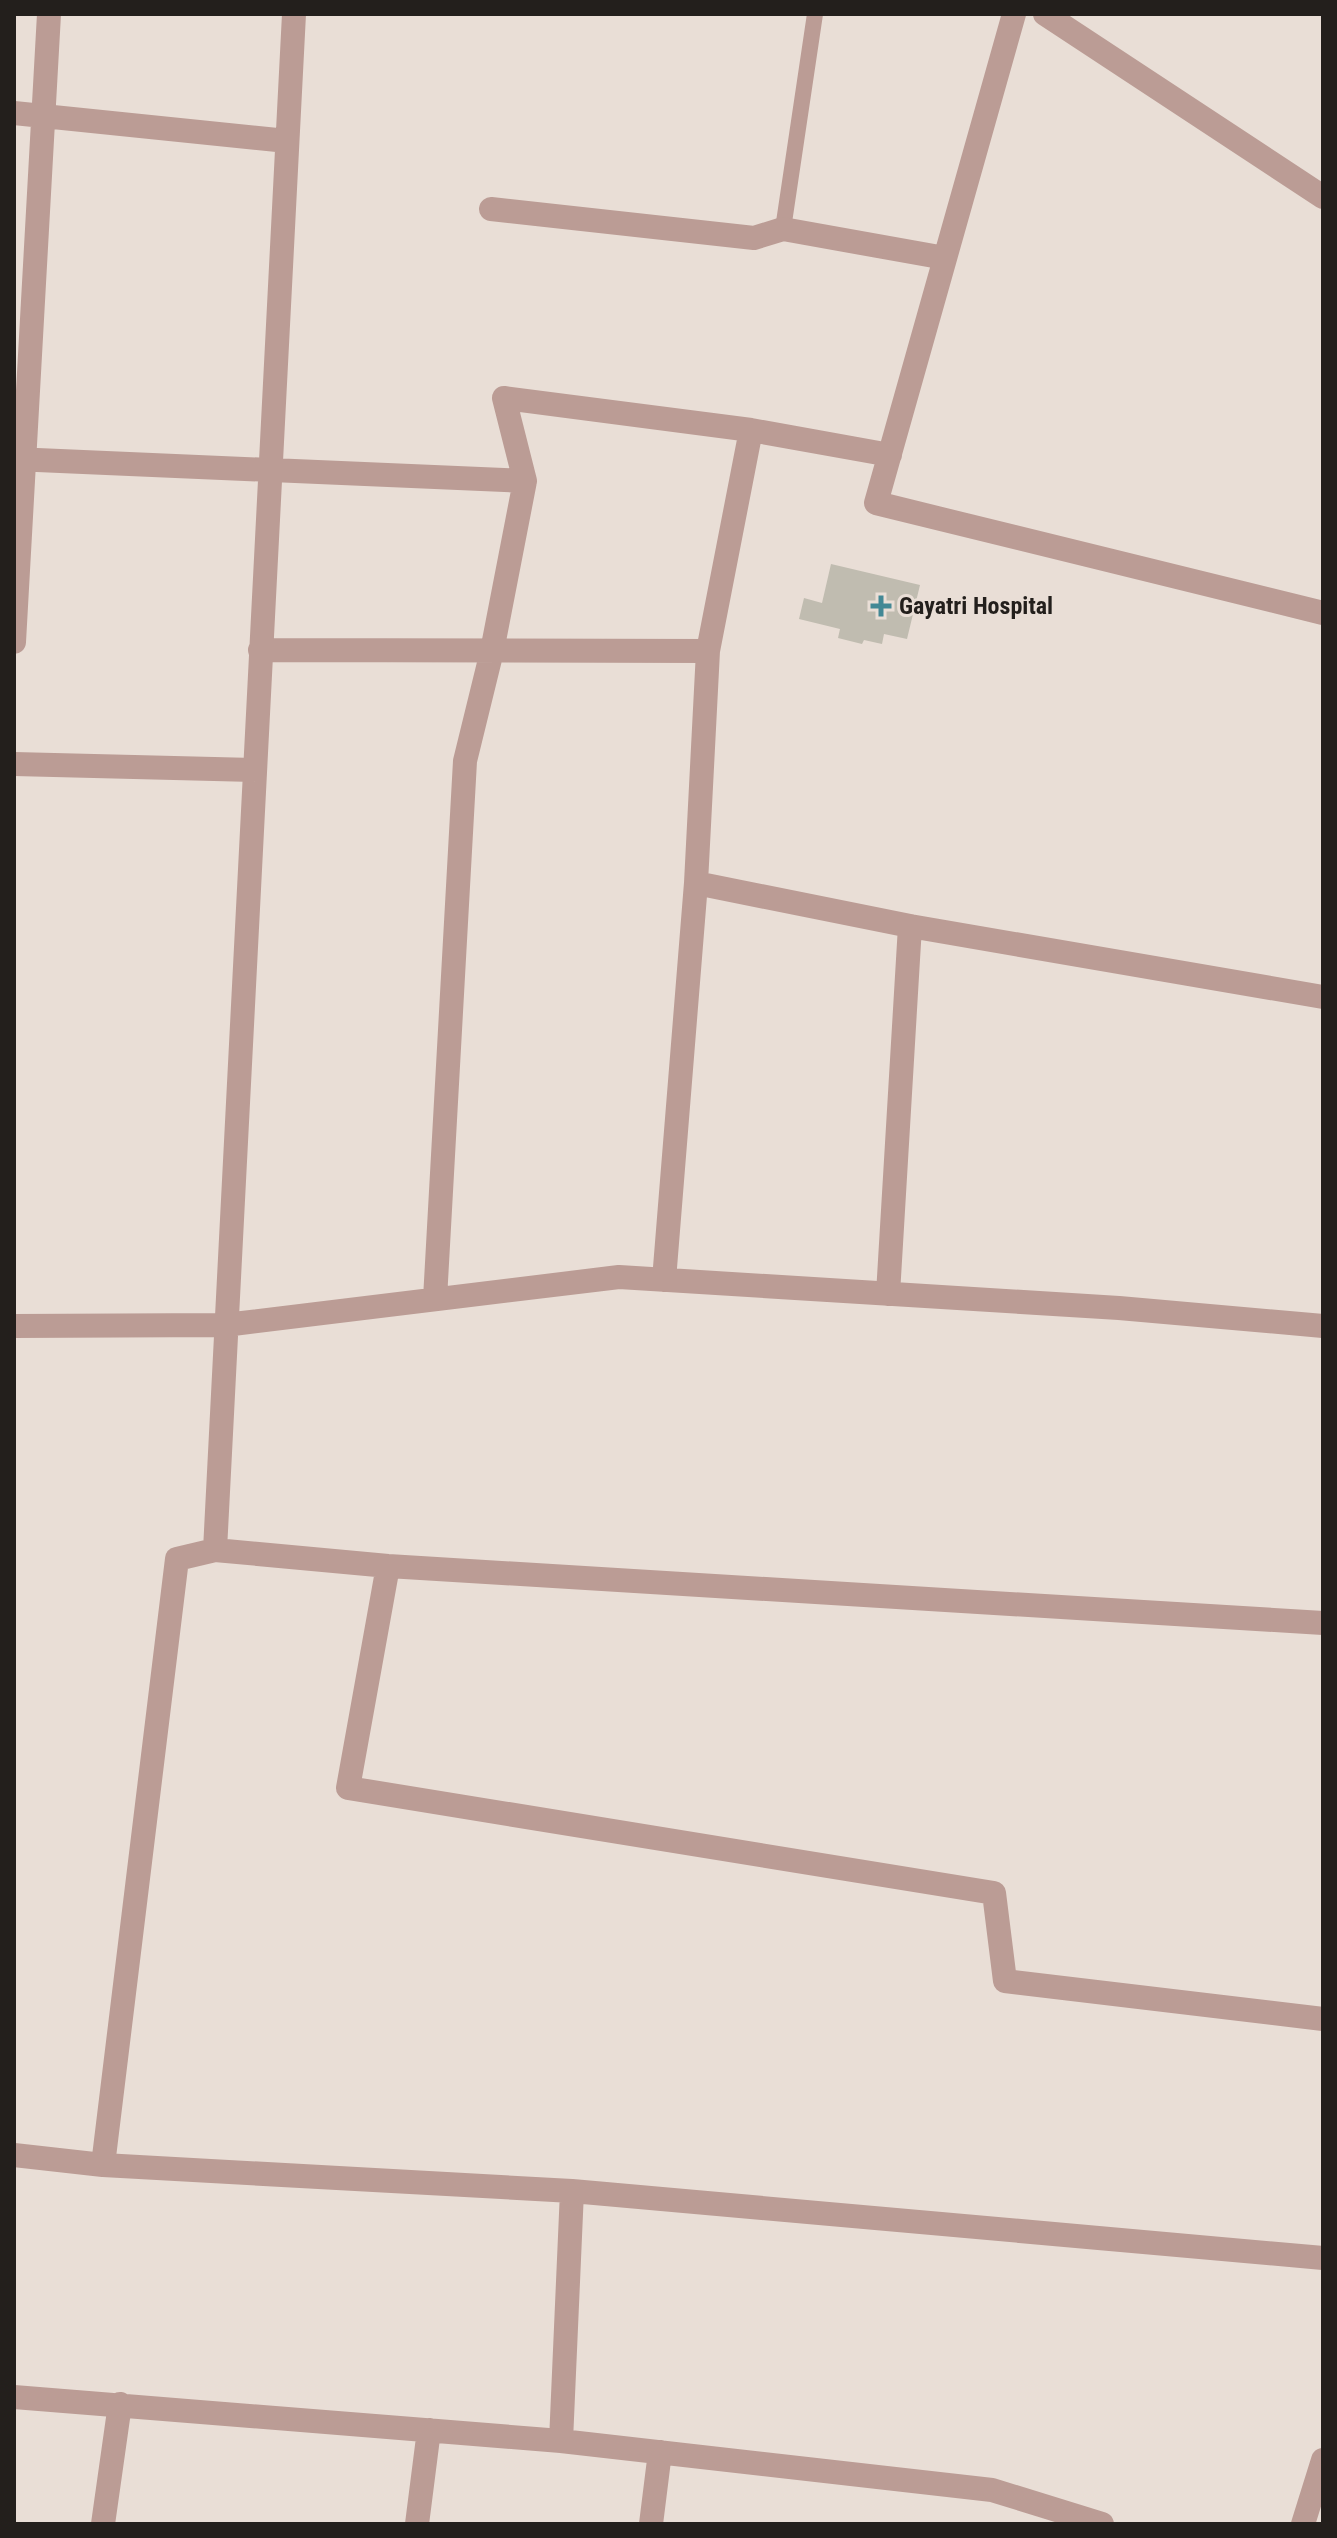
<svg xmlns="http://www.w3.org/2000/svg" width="1337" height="2538" font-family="'Roboto Condensed',sans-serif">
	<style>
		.building { fill: #c0bcb0 }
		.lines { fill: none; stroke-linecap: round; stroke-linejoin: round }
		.lane { stroke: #bb9c95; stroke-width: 16 }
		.street { stroke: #bb9c95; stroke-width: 24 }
		.poi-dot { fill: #438895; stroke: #e9ded6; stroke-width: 3 }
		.labels { text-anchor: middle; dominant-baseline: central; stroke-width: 6; stroke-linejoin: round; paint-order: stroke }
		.poi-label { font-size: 24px; font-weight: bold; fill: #231f1c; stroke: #e9ded6; text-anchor: start }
	</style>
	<rect width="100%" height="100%" fill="#e9ded6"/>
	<path class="building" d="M831,564L920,585L907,639L884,634L882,644L864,640L862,644L838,638L840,629L799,619L804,598L822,603Z"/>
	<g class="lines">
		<path class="lane" d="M783,229L815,14"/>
		<path class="street" d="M294,14L215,1550L177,1559L103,2165L572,2191L1323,2258
			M1014,14L876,503L1323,613
			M1045,14L1323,197
			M14,113L287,141
			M491,209L754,238L783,229L945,258
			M14,459L525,481
			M14,642L49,14
			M260,650L708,651L696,883L910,926L1323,997
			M708,651L751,430
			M14,764L254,770
			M664,1280L696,883
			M888,1294L910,926
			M435,1299L465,761L492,651L525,481L504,398L751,430L890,455
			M14,1326L225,1325L619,1277L1119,1308L1323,1326
			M215,1550L388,1566L1323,1623
			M388,1566L348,1788L994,1893L1005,1981L1323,2019
			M14,2155L103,2165
			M14,2397L561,2441L992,2490L1102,2524
			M561,2441L572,2191
			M103,2524L120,2404
			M417,2524L429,2430
			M651,2524L660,2452
			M1303,2524L1323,2460"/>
	</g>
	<path class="poi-dot" d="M877 594h8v8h8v8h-8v8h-8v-8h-8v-8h8z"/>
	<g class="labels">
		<g class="poi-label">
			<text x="899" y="606">Gayatri Hospital</text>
		</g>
	</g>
	<rect width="1337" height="2538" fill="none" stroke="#231f1c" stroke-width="32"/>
</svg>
